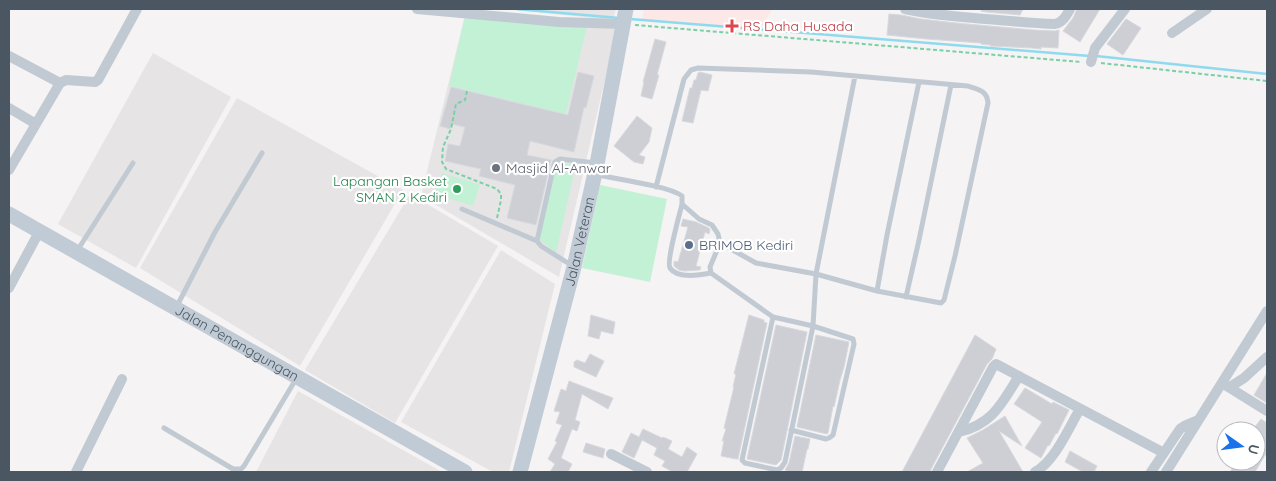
<svg xmlns="http://www.w3.org/2000/svg" width="1276" height="481" font-family="Quicksand,sans-serif">
	<style>
		.education { fill: #e6e4e5 }
		.medical { fill: #fce8e6 }
		.green { fill: #c3f1d5 }
		.lines { fill: none; stroke-linecap: round; stroke-linejoin: round }
		.stream { stroke: #90daee; stroke-width: 2.5 }
		.building { fill: #cdcfd5; stroke: #d7d9de }
		.path { stroke: #7ad0a6; stroke-width: 2; stroke-dasharray: 4 2.5; stroke-linecap: butt }
		.service { stroke: #c1cad2; stroke-width: 5 }
		.minor { stroke: #c1cad2; stroke-width: 10 }
		.secondary { stroke: #c1cbd6; stroke-width: 15 }
		.health-dot { fill: #e0444e; stroke: #fff; stroke-width: 2 }
		.worship-dot { fill: #6b7280; stroke: #fff; stroke-width: 2 }
		.leisure-dot { fill: #2e9e5b; stroke: #fff; stroke-width: 2 }
		.service-dot { fill: #5c6f8a; stroke: #fff; stroke-width: 2 }
		.labels { text-anchor: middle; dominant-baseline: central; stroke-width: 4.5; stroke-linejoin: round; paint-order: stroke }
		.health-label { font-size: 14px; fill: #be3a42; stroke: #fff; text-anchor: start }
		.worship-label { font-size: 14px; fill: #5b616d; stroke: #fff; text-anchor: start }
		.leisure-label { font-size: 14px; fill: #27864d; stroke: #fff; text-anchor: end }
		.street-label { font-size: 14px; fill: #4a5661; stroke: #fff }
		.service-label { font-size: 14px; fill: #4e5e75; stroke: #fff; text-anchor: start }
	</style>
	<rect width="100%" height="100%" fill="#f5f3f3"/>
	<path class="education" d="M506,9H616L613,20Z
		M465,15L617,28L559,277L421,196Z
		M153,53L231,97L136,268L58,224Z
		M237,98L403,190L300,366L140,268Z
		M410,194L498,246L395,423L305,370Z
		M501,250L555,284L509,472H493L401,422Z
		M298,391L442,472H256Z"/>
	<path class="medical" d="M644,9H772L760,32L642,20Z"/>
	<path class="green" d="M465,16L587,26L566,114L449,86Z
		M557,163L576,164L556,253L539,239Z
		M442,173L480,185L473,206L435,194Z
		M600,185L667,199L650,282L582,268Z"/>
	<g class="lines">
		<path class="stream" d="M516,9L619,18
			M630,19L1090,56
			M1096,56L1267,74"/>
	</g>
	<path class="building" d="M981,9H1023L1020,15L986,12L981,11Z
		M1077,9H1100L1080,42L1063,31L1073,18Z
		M889,14L901,15L921,19L956,23L1034,30L1055,31L1059,30L1058,48L1041,47V49L1032,48L990,46L991,45L981,44V43L927,39L887,35Z
		M1126,19L1141,28L1123,55L1107,44Z
		M655,39L666,42L657,75H659L652,99L641,96L644,82H643Z
		M578,72L594,76L586,108L584,107L574,152L530,141L527,155L551,160L536,225L507,218L515,185L479,176L481,169L445,161L448,144L460,146L465,127L451,124L450,129L440,126L451,87L568,115Z
		M700,72L712,75L708,91L701,90L693,123L682,121L690,88H692L694,80H696L698,73Z
		M637,116L652,128L649,142L639,155L645,157L643,164L634,162L614,146Z
		M683,219L696,222L709,228L710,230L709,234L705,232L696,266L701,267L700,270L684,271L679,270L674,266V261L678,262L688,227L681,226Z
		M591,315L615,322L613,334L601,331L599,339L588,336Z
		M749,315L764,320V322L767,323L738,459H736L721,456L724,441H722L726,429L724,428L734,387H733L736,374H734Z
		M776,325L807,332L781,460L776,465L747,459Z
		M816,335L849,342L844,367L840,380L834,407L833,406L828,433L827,434L797,427Z
		M975,335L996,349L992,359L987,364L931,469L930,472H902Z
		M590,354L604,361L596,377L574,367V362L577,360L585,363Z
		M1267,373V403L1254,395Z
		M569,381L613,398L608,409L582,394L575,420L580,422L577,431L572,429L561,458L572,464L568,472H550L555,464L548,459L557,442L555,441L562,425L556,423L560,412L554,411L561,389L566,391Z
		M1025,388L1052,404L1053,402L1069,410L1057,434L1056,433L1049,446L1048,445L1041,458L1025,448L1042,422L1014,404Z
		M1005,416L1022,446L999,431L1023,472H967L983,463L967,438L983,430Z
		M1261,419L1267,423V456L1265,455L1255,472H1230L1237,461H1256V430L1254,428Z
		M643,429L662,438L663,437L672,441L668,449L682,457L687,447L697,454L687,472H673L662,466L665,461L654,455L657,448L642,440L634,458L622,452L631,433L639,437Z
		M795,436L810,439L808,449H807L802,472H786V470H785L789,463Z
		M586,443L605,449L603,458L583,452Z
		M1070,451L1097,466L1094,472H1083L1065,462Z"/>
	<g class="lines">
		<path class="path" d="M635,25L1081,62
			M1101,63L1267,81
			M467,91L465,100L456,104L451,129L443,147L442,162L446,169L497,189L501,194V200L497,218"/>
		<path class="service" d="M598,175C616,179 669,186 682,196V204C680,213 666,262 670,268C677,279 701,275 711,273
			M656,187L684,79L691,70L698,68L811,72L968,86C978,90 987,90 988,103L955,256L944,300L941,303L877,291L816,274L756,263L720,243
			M682,204L699,219L712,225L718,234L720,243L710,267L711,273L773,317L813,326L853,339L854,344L833,435L829,438L826,439L791,430
			M462,209L537,241
			M77,251L133,163
			M571,265L541,246L537,241L554,165L555,162L560,159L596,163
			M877,291L887,235L919,82
			M906,297L919,240L951,85
			M177,306L215,232L262,153
			M773,317L742,460L745,463L777,470L781,468L785,462L813,326L816,274L855,76
			M164,428L233,469H241L244,466L296,379"/>
		<path class="minor" d="M417,9L559,22L623,24
			M905,9C927,14 950,16 974,18C1001,20 1028,23 1055,24C1063,22 1066,16 1070,9
			M1172,33L1207,9
			M9,56L60,83
			M1091,62L1095,48L1125,9
			M9,108L36,124
			M9,170L60,83L66,80L95,82L98,80L137,9
			M9,288L39,232
			M1222,383L1267,411
			M1230,387L1244,378L1267,357
			M959,432C993,424 1002,403 1019,376
			M611,454L647,472
			M76,472L122,379
			M937,472L993,367L996,364L1164,453
			M1035,472C1055,461 1068,429 1080,409
			M1151,472L1180,429L1186,425L1198,420
			M1166,472L1267,311"/>
		<g class="secondary">
			<path id="s1" d="M9,214L465,472"/>
			<path id="s2" d="M520,472L574,267L597,164L626,9"/>
		</g>
	</g>
	<path class="health-dot" d="M729.5 18.5h5v5h5v5h-5v5h-5v-5h-5v-5h5z"/>
	<circle class="worship-dot" cx="496" cy="168" r="5"/>
	<circle class="leisure-dot" cx="457" cy="189" r="5"/>
	<circle class="service-dot" cx="689" cy="245" r="5"/>
	<g class="labels">
		<g class="health-label">
			<text x="743" y="26">RS Daha Husada</text>
		</g>
		<g class="worship-label">
			<text x="506" y="168">Masjid Al-Anwar</text>
		</g>
		<g class="leisure-label">
			<text x="447" y="181">Lapangan Basket<tspan x="447" dy="16">SMAN 2 Kediri</tspan></text>
		</g>
		<g class="street-label">
			<text stroke="none"><textPath href="#s2" startOffset="238">Jalan Veteran</textPath></text>
			<text stroke="none"><textPath href="#s1" startOffset="262">Jalan Penanggungan</textPath></text>
		</g>
		<g class="service-label">
			<text x="699" y="245">BRIMOB Kediri</text>
		</g>
	</g>
	<rect width="1276" height="481" fill="none" stroke="#4a5661" stroke-width="20"/>
	<g transform="translate(1241 446) rotate(104)"><circle r="24" fill="#ffffff" stroke="#b7bbc0"/>
	<path d="M0-4L9 19L0 12L-9 19Z" fill="#1a73e8"/>
	<text y="-8" font-size="14" font-weight="bold" text-anchor="middle" fill="#4a5661">U</text>
	</g>
</svg>
